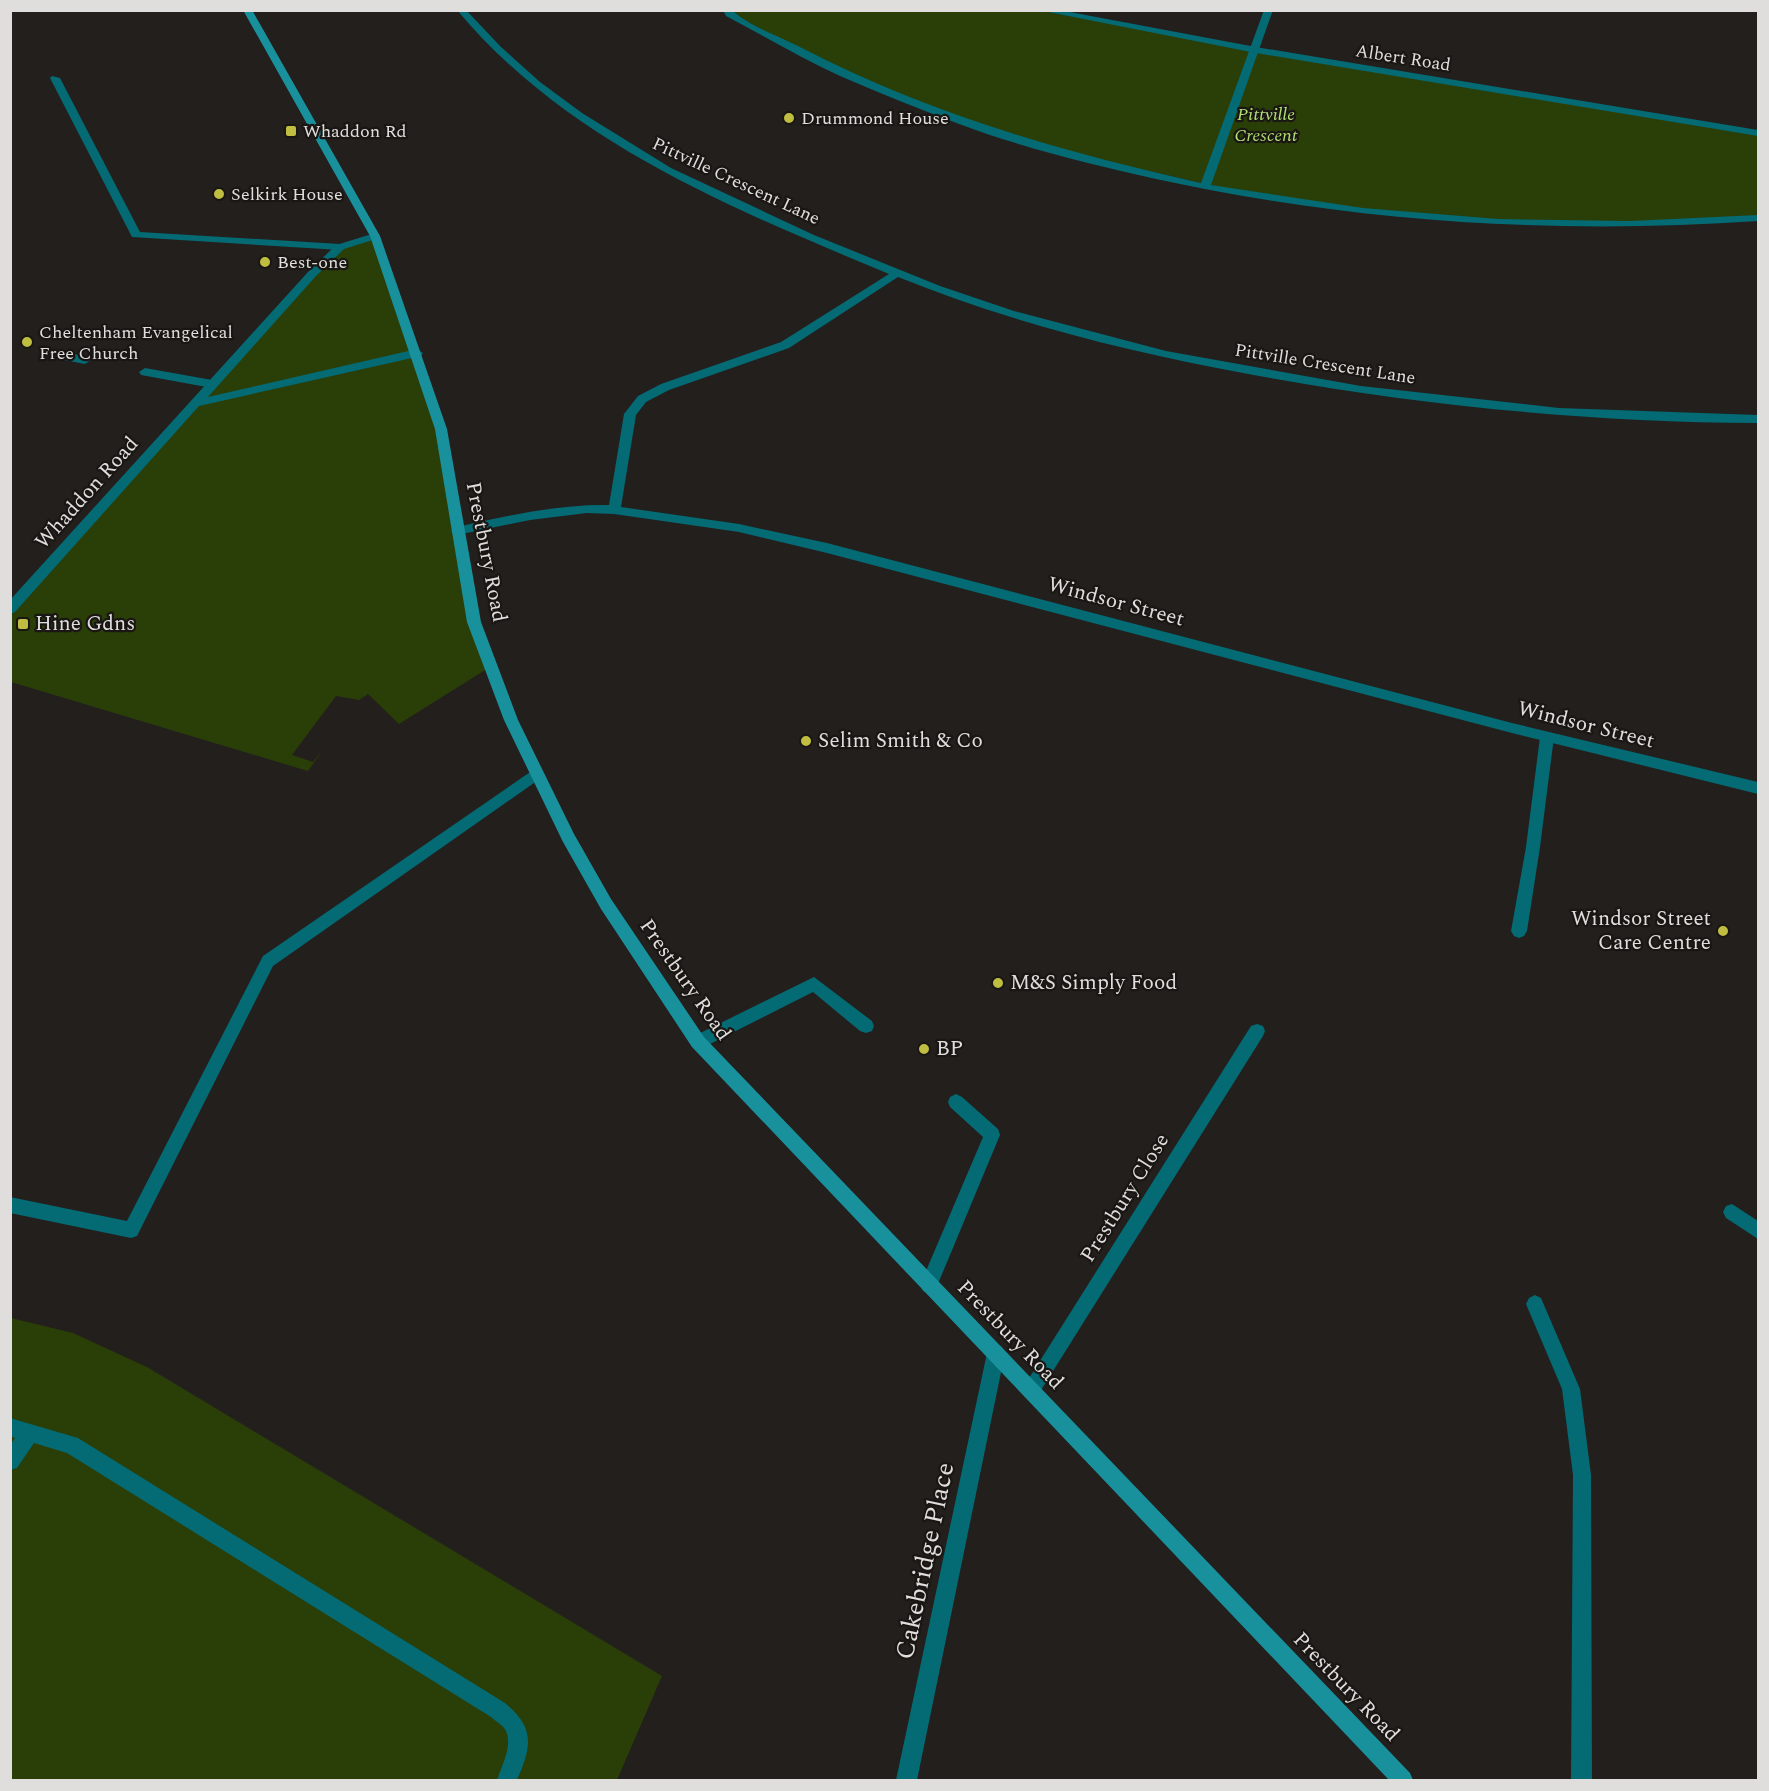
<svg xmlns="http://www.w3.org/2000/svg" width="1769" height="1791" font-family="Spectral,serif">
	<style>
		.green { fill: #2a3e07 }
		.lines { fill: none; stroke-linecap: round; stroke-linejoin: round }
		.service { fill: #046a73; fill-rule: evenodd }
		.minor { fill: #046a73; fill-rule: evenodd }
		.tertiary { fill: #046a73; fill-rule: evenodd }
		.secondary { fill: #19919c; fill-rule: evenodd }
		.poi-dot { fill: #bfbe41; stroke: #191613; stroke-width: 2 }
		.labels { text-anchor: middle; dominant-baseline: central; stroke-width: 4.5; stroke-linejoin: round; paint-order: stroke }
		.far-street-label { font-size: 18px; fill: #e0dedc; stroke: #191613 }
		.far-park-label { font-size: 18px; font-style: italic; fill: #b1e070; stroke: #191613 }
		.far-poi-label { font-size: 18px; fill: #e0dedc; stroke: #191613; text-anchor: start }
		.street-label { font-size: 21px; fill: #e0dedc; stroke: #191613 }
		.poi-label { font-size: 21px; fill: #e0dedc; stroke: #191613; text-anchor: start }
		.near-street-label { font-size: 26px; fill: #e0dedc; stroke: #191613 }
	</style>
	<rect width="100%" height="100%" fill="#221f1d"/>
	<path class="green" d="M727,11H1042L1256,50L1758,133V218L1687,222L1566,224L1371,211L1251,194L1037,146L820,64Z
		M375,236L441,429L490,667L399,724L368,694L359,700L336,696L292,755L313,762L325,747L308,771L11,682V609L340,247Z
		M11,1318L73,1333L147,1367L662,1676L617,1780H11Z"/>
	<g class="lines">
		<path class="service" d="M52,76L60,78L140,232L340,244L345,247L340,250L132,237L50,78Z
			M68,353L89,357L91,360L85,364L64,360V354Z
			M145,368L212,380L218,384L212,388L141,375L139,372Z
			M1547,732L1554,737L1540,847L1527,931L1524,936L1519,938L1514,936L1511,931L1526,847L1540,737Z
			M536,768L541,770L543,774L541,778L273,966L137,1236L131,1238L10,1213V1197L127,1221L263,956Z
			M814,977L872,1021L874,1026L872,1031L866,1033L860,1031L813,992L704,1047L698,1049L692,1047L690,1042L692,1037Z
			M956,1094L962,1097L998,1129L1000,1135L935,1291L929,1294L923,1291L920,1285L983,1137L950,1107L948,1102L950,1097Z
			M1732,1204L1758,1221V1239L1726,1218L1723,1212L1726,1206Z
			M1535,1295L1541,1298L1580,1389L1591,1475L1592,1780H1571L1573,1475L1562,1389L1526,1304L1529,1298Z
			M10,1418L78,1438L505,1703C535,1728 532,1746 517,1780H497C501,1767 513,1746 506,1731C503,1725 495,1721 491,1717L67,1453L34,1443L17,1468L10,1470V1445L15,1438L10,1436Z"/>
		<path class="minor" d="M457,10H466L501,47L540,82L582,113L671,168L814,235L940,286L1014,311L1166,351L1361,386L1559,408L1758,415V423C1584,422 1414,405 1243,373C1125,351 1009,322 898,277L789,348L669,390L646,402L636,415L621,507L739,524L827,543L1512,723L1758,782V794L1512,733L827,553L739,532L614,514L587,513L530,520L457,535L453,534L451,531L457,527C507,516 557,504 609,505L624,414L638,396L661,384L781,342L889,274C733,209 568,143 457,10Z
			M723,10H732C746,24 777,36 796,45C926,113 1059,151 1201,183L1264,10H1273L1211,185L1363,208L1498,219L1630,221L1758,215V221C1556,235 1354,222 1156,179C1090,164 1023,148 959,124C919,109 879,93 840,76C801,58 764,36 726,16Z
			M375,233L379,234V238L344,249L316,276L208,397L417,349L423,353L421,356L199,406L15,612L10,614V600L308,272L336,245Z
			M1257,1024L1263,1026L1265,1031L1263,1036L1038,1395L1032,1398L1026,1395L1023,1389L1026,1383L1251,1026Z
			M996,1344L1002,1347L1005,1353L917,1780H896L987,1353L990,1347Z"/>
		<path class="tertiary" d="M1038,10H1059L1256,47L1758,130V136L1256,53Z"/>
		<path class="secondary" d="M243,10H252L380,236L447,429L481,622L518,720L574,834L611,899L704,1037L1410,1773L1413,1780H1389L692,1047L601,909L563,842L504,720L467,622L435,429L370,236Z"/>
	</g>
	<g class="poi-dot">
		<circle cx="789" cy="118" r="6"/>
		<rect x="285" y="125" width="12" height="12" rx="3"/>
		<circle cx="219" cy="194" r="6"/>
		<circle cx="265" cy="262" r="6"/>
		<circle cx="27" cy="342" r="6"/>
		<rect x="17" y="618" width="12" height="12" rx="3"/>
		<circle cx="806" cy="741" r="6"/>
		<circle cx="1723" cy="931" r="6"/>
		<circle cx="998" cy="983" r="6"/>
		<circle cx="924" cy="1049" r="6"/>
	</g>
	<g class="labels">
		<g class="far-street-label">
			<text transform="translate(1403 58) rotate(9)">Albert Road</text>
			<text transform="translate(736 181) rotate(25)">Pittville Crescent Lane</text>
			<text transform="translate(1325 364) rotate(9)">Pittville Crescent Lane</text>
		</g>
		<g class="far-park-label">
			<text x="1266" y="114">Pittville<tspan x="1266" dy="21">Crescent</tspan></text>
		</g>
		<g class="far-poi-label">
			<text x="801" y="118">Drummond House</text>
			<text x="303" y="131">Whaddon Rd</text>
			<text x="231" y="194">Selkirk House</text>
			<text x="277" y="262">Best-one</text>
			<text x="39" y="332">Cheltenham Evangelical<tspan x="39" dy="21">Free Church</tspan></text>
		</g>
		<g class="street-label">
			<text transform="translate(87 493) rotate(-48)">Whaddon Road</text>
			<text transform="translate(486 552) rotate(79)">Prestbury Road</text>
			<text transform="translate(1116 602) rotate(15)">Windsor Street</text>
			<text transform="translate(1586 725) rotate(14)">Windsor Street</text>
			<text transform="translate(685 980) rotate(55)">Prestbury Road</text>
			<text transform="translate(1125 1198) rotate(-58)">Prestbury Close</text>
			<text transform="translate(1010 1335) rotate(46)">Prestbury Road</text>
			<text transform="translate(1346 1687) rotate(46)">Prestbury Road</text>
		</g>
		<g class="poi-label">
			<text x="35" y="624">Hine Gdns</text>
			<text x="818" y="741">Selim Smith &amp; Co</text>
			<text x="1711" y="919" text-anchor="end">Windsor Street<tspan x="1711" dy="24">Care Centre</tspan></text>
			<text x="1010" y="983">M&amp;S Simply Food</text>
			<text x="936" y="1049">BP</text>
		</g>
		<g class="near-street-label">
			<text transform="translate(925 1561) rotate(-78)">Cakebridge Place</text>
		</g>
	</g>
	<rect width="1769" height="1791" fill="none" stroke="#e0dedc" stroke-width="24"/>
</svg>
